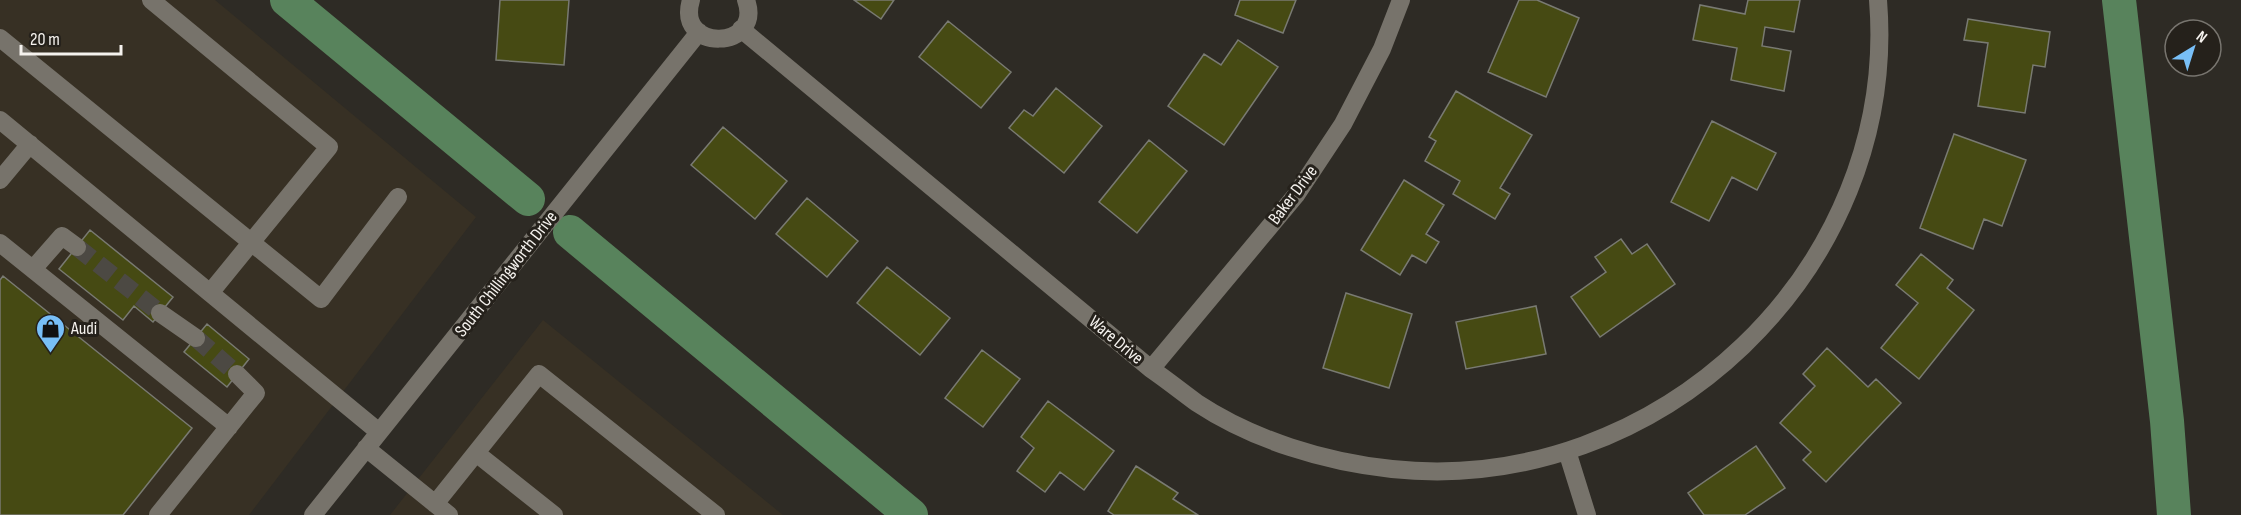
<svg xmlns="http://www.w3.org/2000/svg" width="2241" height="515" font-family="'Sofia Sans Condensed',sans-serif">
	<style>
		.built { fill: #373024 }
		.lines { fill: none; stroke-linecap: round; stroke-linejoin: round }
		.canal { stroke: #58835c; stroke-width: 34 }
		.building { fill: #464a13; stroke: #797a72; stroke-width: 1.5 }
		.minor-tunnel { stroke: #4c4943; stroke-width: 18; stroke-dasharray: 18 9; stroke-linecap: butt }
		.minor { stroke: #77736b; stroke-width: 18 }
		.labels { text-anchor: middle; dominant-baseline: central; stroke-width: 6; stroke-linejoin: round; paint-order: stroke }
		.street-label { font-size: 18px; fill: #f5f2ee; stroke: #25211b }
		.poi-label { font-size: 18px; fill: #f5f2ee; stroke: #25211b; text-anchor: start }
	</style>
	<rect width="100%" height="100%" fill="#2e2b25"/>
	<path class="built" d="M0,0H215L476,217L249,515H0Z
		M543,320L783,515H390Z"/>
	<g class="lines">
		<path class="canal" d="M287,0L528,199
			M2119,0L2167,421L2174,515
			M570,232L911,515"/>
	</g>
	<path class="building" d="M500,0H569L564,65L496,60Z
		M854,0H894L881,19Z
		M1240,0H1296L1283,33L1235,15Z
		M1519,0H1537L1579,18L1546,97L1488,72Z
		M1748,0H1800L1794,32L1765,27L1762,46L1791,51L1784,91L1731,80L1737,48L1693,40L1700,5L1745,14Z
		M1968,19L2050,32L2045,67L2033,65L2025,113L1978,106L1988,43L1964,40Z
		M948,21L1011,72L981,108L919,57Z
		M1238,40L1278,67L1224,145L1168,106L1204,54L1221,65Z
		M1056,88L1102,126L1064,173L1009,128L1024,110L1033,116Z
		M1456,91L1532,135L1500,188L1510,194L1495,219L1453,194L1460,181L1425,161L1436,141L1429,137Z
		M1712,121L1776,153L1757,190L1732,177L1709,221L1671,202Z
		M723,127L787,181L755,219L691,165Z
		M1954,134L2026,160L2002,226L1984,219L1973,249L1920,228Z
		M1149,140L1187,171L1137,233L1099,202Z
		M1404,180L1444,205L1426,234L1439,242L1426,263L1412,255L1400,275L1361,250Z
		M807,198L858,241L827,277L776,234Z
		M90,230L173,297L153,322L134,306L123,320L59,269Z
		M1621,239L1632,254L1647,244L1675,284L1600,337L1571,297L1606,272L1595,257Z
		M1921,254L1953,280L1947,288L1974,310L1919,379L1881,348L1918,303L1896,285Z
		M887,267L950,318L920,355L857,303Z
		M3,276L192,428L123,515H0V280Z
		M1346,293L1412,314L1389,388L1323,368Z
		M1536,306L1546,354L1466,369L1456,322Z
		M207,324L249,359L227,387L184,352Z
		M1827,348L1868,387L1876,379L1901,403L1826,482L1803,460L1811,452L1780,423L1815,386L1803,374Z
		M982,350L1020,379L983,427L945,398Z
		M1048,401L1114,451L1084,490L1060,472L1045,492L1017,471L1034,448L1021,437Z
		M1756,446L1785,488L1745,515H1704L1688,493Z
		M1136,466L1178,493L1173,499L1198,515H1114L1108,511Z"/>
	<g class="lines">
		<path class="minor-tunnel" d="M77,247L160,313
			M196,338L237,374"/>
		<path class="minor" d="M151,0L329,147L210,293
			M691,0C675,53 764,50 746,0
			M741,29L1151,369C1167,380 1182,392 1197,403C1253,440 1325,462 1392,469C1658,497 1900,269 1878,0
			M0,38L321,299L398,197
			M0,120L379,432
			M0,180L30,144
			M0,243L229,427
			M33,269L62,236L77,247
			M160,313L196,338
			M1151,369L1296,195L1343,124L1382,49L1401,0
			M366,448L449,515
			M1567,451L1587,515
			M476,453L554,515
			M435,504L539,374L716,515
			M158,515L256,393L237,374
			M313,515L699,32"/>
	</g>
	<defs>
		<symbol id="shop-pin" viewBox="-11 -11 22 30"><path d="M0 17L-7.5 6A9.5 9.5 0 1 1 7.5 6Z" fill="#78bff7" stroke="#25211b"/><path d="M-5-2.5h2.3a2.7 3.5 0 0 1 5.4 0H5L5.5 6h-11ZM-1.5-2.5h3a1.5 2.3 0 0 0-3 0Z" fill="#111"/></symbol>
	</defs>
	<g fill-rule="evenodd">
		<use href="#shop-pin" x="34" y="312" width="33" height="45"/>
	</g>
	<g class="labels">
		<g class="street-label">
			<text transform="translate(1293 195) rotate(-53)">Baker Drive</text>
			<text transform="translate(506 274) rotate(-52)">South Chillingworth Drive</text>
			<text transform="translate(1116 340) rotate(40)">Ware Drive</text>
		</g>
		<g class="poi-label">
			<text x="71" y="328">Audi</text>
		</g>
	</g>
	<g transform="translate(2193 48) rotate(38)"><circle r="28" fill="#25211b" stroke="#78756f" stroke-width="1.5"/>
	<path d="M0-4.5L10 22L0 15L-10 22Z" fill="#78bff7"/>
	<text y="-9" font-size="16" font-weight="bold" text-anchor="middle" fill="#f5f2ee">N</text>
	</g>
	<path d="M21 45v9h100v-9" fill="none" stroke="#f5f2ee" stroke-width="3"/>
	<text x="30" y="45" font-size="18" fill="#f5f2ee" stroke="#25211b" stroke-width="4.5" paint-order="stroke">20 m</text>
</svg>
